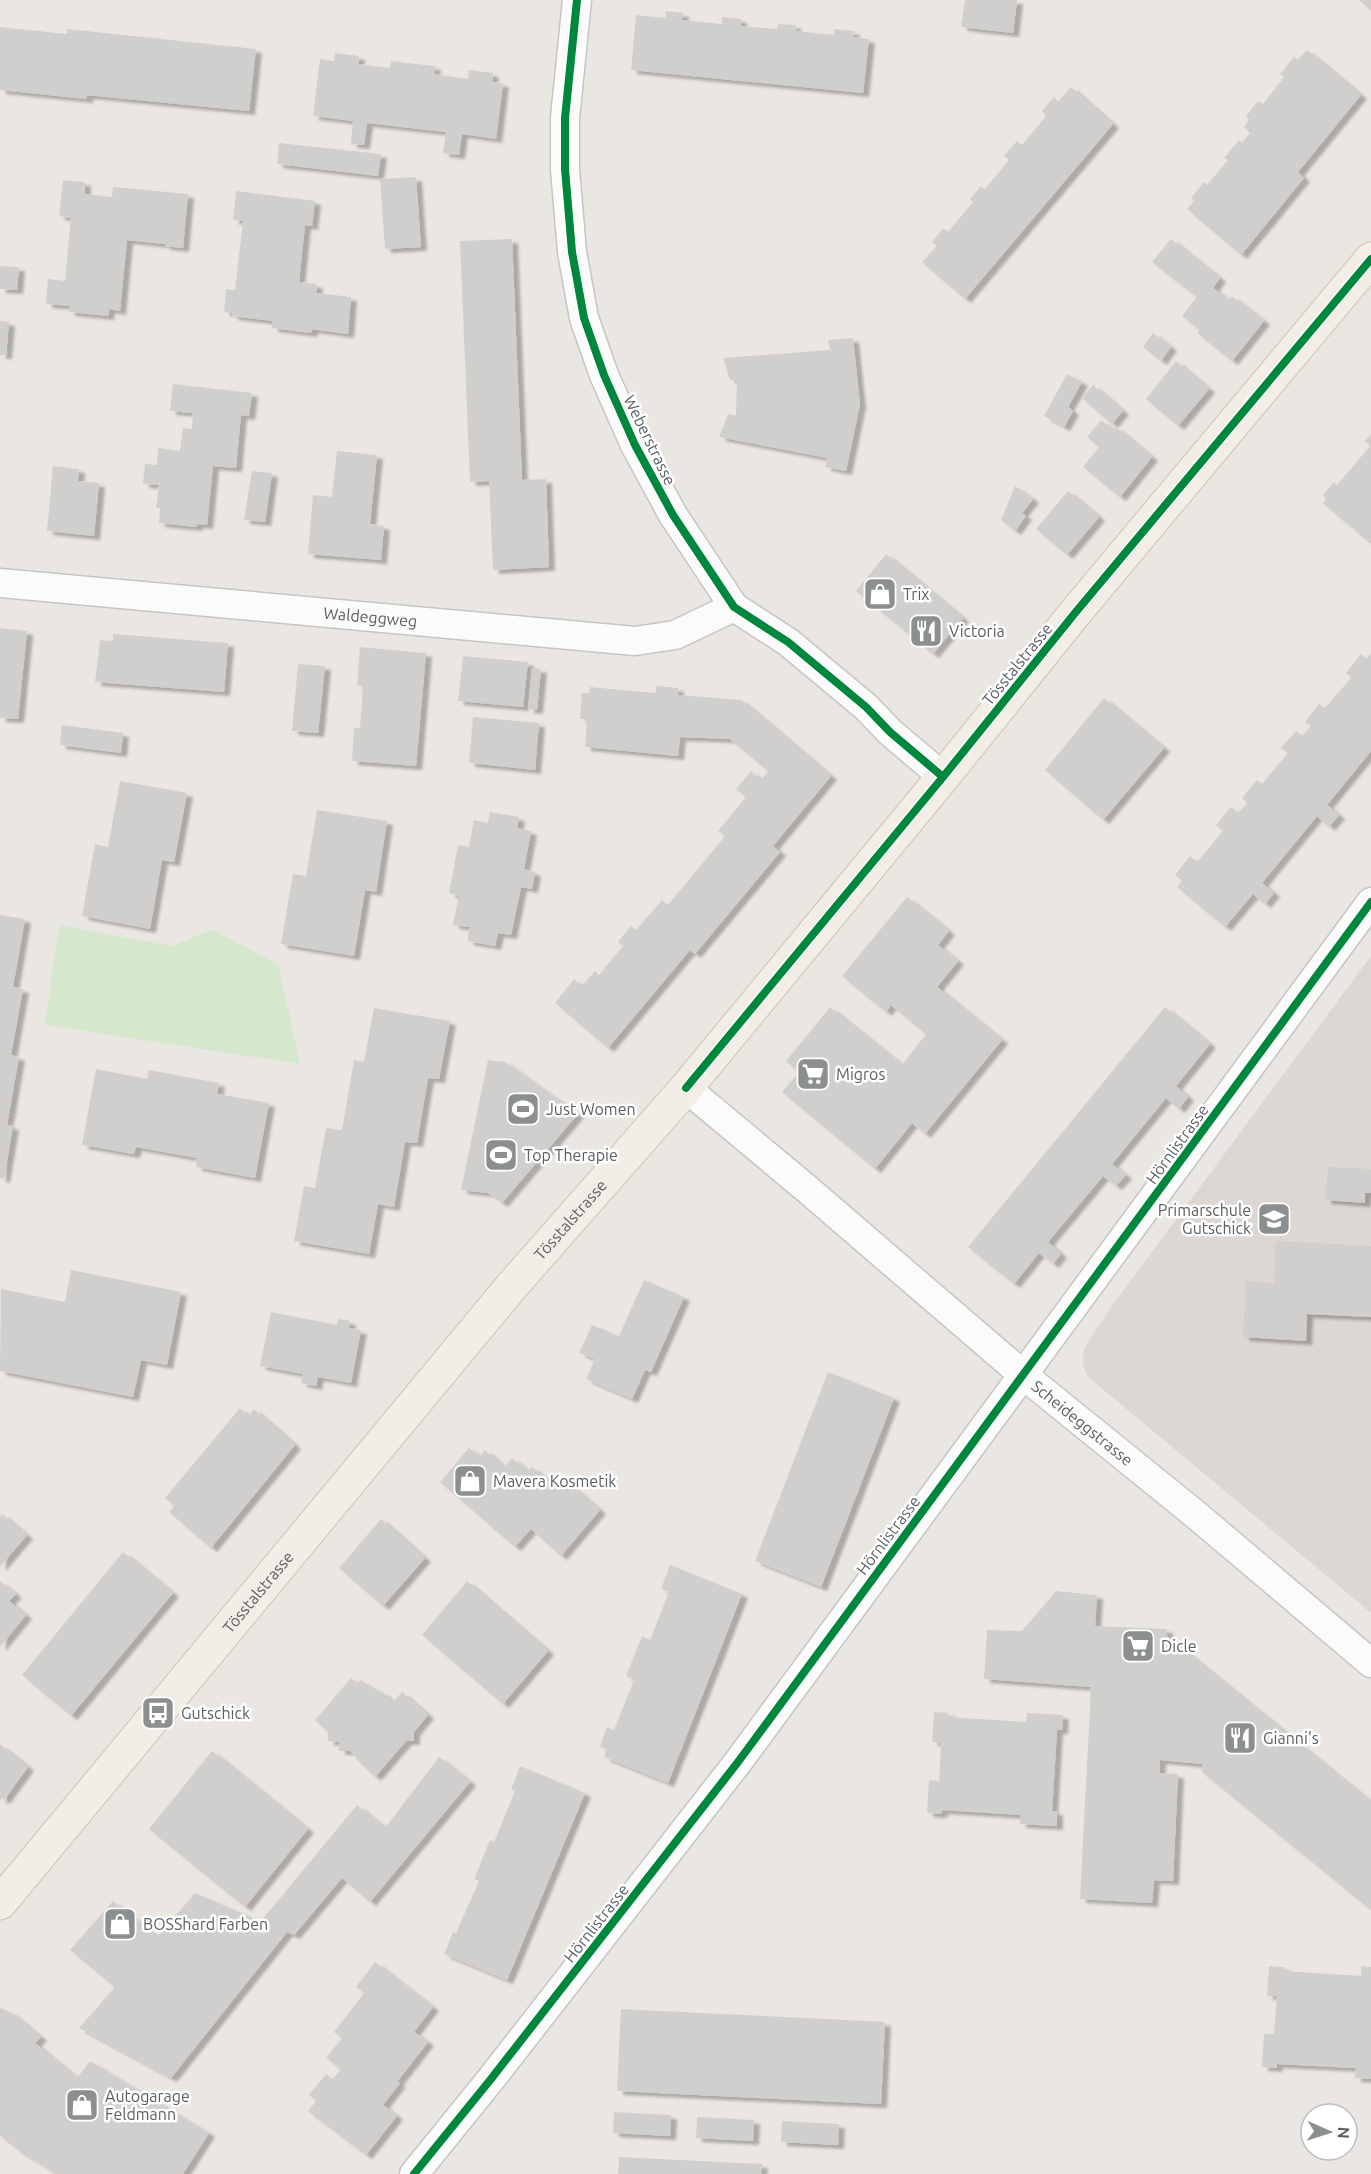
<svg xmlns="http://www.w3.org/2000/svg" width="1371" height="2174" font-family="Ubuntu,sans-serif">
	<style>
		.education { fill: #dcd7d2 }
		.green { fill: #d5e7cc }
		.building { fill: #d1cfcd; filter: url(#shadow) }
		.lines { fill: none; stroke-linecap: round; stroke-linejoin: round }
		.minor-casing { stroke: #c5c5c4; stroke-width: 31 }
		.primary-casing { stroke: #d3c2af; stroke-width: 35 }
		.minor { stroke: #fcfbfb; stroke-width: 28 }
		.primary { stroke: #f2ede6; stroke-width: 33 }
		.cycleway-casing { stroke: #fff; stroke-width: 11 }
		.cycleway { stroke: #00873e; stroke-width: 8 }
		.labels { text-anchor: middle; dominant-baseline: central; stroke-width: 5; stroke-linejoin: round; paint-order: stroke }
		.street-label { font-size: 16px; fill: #595f62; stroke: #fff }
		.poi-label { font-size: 16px; fill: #595f62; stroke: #fff; text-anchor: start }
	</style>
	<defs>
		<filter id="shadow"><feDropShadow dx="6" dy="4" stdDeviation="1.5" flood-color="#0004"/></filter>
	</defs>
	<rect width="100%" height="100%" fill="#eae7e3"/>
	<path class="education" d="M1371,956V1613L1088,1377L1083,1366V1354L1087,1343L1114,1303Z"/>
	<path class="green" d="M59,925L171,946L213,930L278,964L300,1064L45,1025Z"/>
	<path class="building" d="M965,0H1017L1013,33L961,27Z
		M1359,0H1371V7L1369,9Z
		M666,11L683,13L682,20L722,24V17L741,19V26L777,29L778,24L796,25L795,31L834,35V29L854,31L853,37L869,39L863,93L631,70L636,15L665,18Z
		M0,27L67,34V29L256,49L249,111L87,95V99L0,90Z
		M1307,50L1361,95L1298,172L1304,178L1241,255L1187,209L1194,201L1191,198L1204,182L1207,185L1228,160L1224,158L1239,140L1242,143L1250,133L1244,127L1249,120L1246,116L1258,101L1263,104L1284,77L1280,74L1294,57L1298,60Z
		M335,53L359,56L358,64L390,68L391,61L435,66L434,74L468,79L469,70L493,73L492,82L503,83L496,139L462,134L459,155L443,153L446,132L367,123L364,145L351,144L353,121L313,116L320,59L334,61Z
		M1071,87L1113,124L965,299L922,262L937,246L932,242L943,228L948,232L973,202L970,199L981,186L985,189L1009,160L1004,156L1017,141L1022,145L1046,116L1042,111L1054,97L1058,102Z
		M279,143L381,154L378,176L277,164Z
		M416,177L421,247L385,249L380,179Z
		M63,180L85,182V194L112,197L113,187L188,194L183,248L165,246V244L127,240L120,311L109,309L108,316L69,312L70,306L46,304L48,279L65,281L71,218L59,216Z
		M236,191L315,201L312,226L305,225L299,282L317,284L316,293L351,297L348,334L312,329L311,333L272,328L273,321L232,316L233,313L224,312L226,289L235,290L243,221L233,220Z
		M512,239L522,480L546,479L549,567L493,570L489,481L470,482L460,241Z
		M1171,239L1220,278L1213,288L1229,300L1232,296L1264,321L1232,361L1197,333L1200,330L1182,316L1197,297L1152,262Z
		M0,266L19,267L17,290L0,289Z
		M0,321L9,322L6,355H0Z
		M1153,333L1171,347L1161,361L1143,347Z
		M853,338L860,404L846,471L825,467L827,458L719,437L728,414L736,415L737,380H730L723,358L830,350L828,340Z
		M1176,361L1209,389L1178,426L1146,399Z
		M1067,374L1082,382L1068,407L1073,411L1064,427L1044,416Z
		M173,384L252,393L249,416L241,415L236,468L213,466L207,525L197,524V527L159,523L160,508H156L159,485L143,484L145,464L157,465L158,448L180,451L183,428L192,429L193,413L170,411Z
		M1093,385L1123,411L1112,424L1082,398Z
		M1101,420L1113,430L1116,427L1152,457L1120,497L1083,467L1099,447L1087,437Z
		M1371,434V540L1369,542L1323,503L1326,499L1323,495L1334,482L1337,485L1370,446L1365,441Z
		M337,451L377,455L370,524L384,526L381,560L308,554L313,495L332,497Z
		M53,466L79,469L78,481L99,483L94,536L47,531Z
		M252,471L272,473L265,522L244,520Z
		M1015,486L1033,499L1022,513L1026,516L1015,531L1001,520Z
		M1068,491L1099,517L1067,555L1036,529Z
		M886,554L963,618L933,654L856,591Z
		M0,628L27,631L18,719L0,718Z
		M113,634L228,643L224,692L95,682L100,640L113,641Z
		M360,647L426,653L416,766L352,761L354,728H360L363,686H357Z
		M1371,653V751L1327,805L1339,815L1329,827L1317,816L1262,883L1274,893L1265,904L1253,894L1225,927L1177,887L1182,881L1175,875L1190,856L1197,862L1223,831L1216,825L1231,807L1238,813L1247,803L1242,798L1257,780L1262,784L1288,753L1281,748L1296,731L1302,736L1311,726L1305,722L1319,704L1325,708L1351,678L1346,673L1361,654L1367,659Z
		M463,656L528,662L523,707L458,701Z
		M298,664L325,666L318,733L292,731Z
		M532,668L541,669L537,710L528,709Z
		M656,686L678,688V695L741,700L831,776L773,846L780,852L695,954L690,950L608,1048L555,1003L574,979L582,986L595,971L599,975L623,946L618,942L631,926L636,930L662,900L668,905L725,836L718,831L746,797L736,789L751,771L761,780L768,771L730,739L680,737L678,756L585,747L587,719H580L582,693H589L590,687L656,693Z
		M1104,698L1164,748L1103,820L1045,770Z
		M473,717L539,723L535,770L469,763Z
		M62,725L123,733L121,753L60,745Z
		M120,781L187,793L174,862L162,860L150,929L82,916L95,844L108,847Z
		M317,810L387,821L376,892L365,890L354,956L281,944L293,874L306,876Z
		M490,812L519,817L517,828L531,831L524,869L535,872L532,889L521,887L511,935L498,933L495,946L467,941L470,927L453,925L459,896L449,893L458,845L469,847L474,820L488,823Z
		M907,897L949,931L938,945L958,961L937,987L1002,1040L925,1134L912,1123L875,1169L782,1092L799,1072L786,1061L830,1007L902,1065L926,1034L891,1005L886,1012L842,976Z
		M0,915L25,919L13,987L23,989L11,1055L19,1057L7,1125L13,1126L4,1179L0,1178Z
		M1165,1007L1210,1044L1176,1086L1188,1097L1179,1109L1166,1098L1112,1164L1126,1175L1116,1186L1103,1176L1048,1242L1061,1254L1053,1264L1039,1253L1014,1284L968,1247Z
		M374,1008L450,1021L439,1079L428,1078L417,1143L405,1142L394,1207L378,1204L369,1254L294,1241L304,1186L315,1188L326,1128L342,1130L354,1060L364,1062Z
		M488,1060L505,1062L578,1114L502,1203L488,1193L461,1190Z
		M96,1069L147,1079L149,1070L219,1083L217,1094L269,1103L255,1178L196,1167L197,1158L136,1147L134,1154L82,1145Z
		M1328,1167L1371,1169V1193H1365V1203L1325,1200Z
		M1276,1241L1371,1246V1317L1307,1314L1306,1341L1243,1337L1246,1281L1274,1283Z
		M71,1270L181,1292L167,1365L141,1360L133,1397L0,1371L1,1289L65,1302Z
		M644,1280L684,1297L651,1372L645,1370L632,1399L586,1379L595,1359L579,1353L592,1325L619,1336Z
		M271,1312L337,1325L338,1319L350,1321L349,1328L361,1330L351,1383L318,1377L316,1386L301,1383L303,1374L260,1366Z
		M828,1372L894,1398L821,1587L755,1561Z
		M240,1408L248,1416L254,1409L295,1445L211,1548L169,1512L174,1506L165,1498Z
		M469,1448L480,1456L485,1450L504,1467L512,1458L528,1471L532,1467L553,1486L561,1477L600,1510L561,1556L531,1529L515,1547L440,1482Z
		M2,1514L27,1535L0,1567V1517Z
		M381,1519L425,1558L383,1606L339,1568Z
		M123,1552L173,1593L71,1716L22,1675Z
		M670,1565L742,1594L668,1783L604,1757L607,1749L600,1747L607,1727L614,1730L634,1680L626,1676L642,1636L650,1640L669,1592L661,1589Z
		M0,1581L16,1594L9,1601L26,1615L0,1647Z
		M467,1581L548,1651L503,1704L422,1635Z
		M1056,1591L1097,1595L1095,1626L1167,1629V1636L1371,1802V1910L1202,1772L1203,1764L1160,1760V1773L1178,1774L1173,1881L1154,1880L1152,1903L1080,1899L1091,1687L984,1679L987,1630L1022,1631Z
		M351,1678L358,1683L361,1680L379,1693L381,1691L393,1702L402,1692L428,1715L414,1732V1741H406L375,1777L356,1759L357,1758L350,1751H339L340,1742L328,1741V1732L315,1720Z
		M934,1712L949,1713L948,1717L1026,1722L1027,1713L1063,1715L1062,1730H1057L1052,1811H1057V1826L1020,1824V1815L942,1810L941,1814L927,1813L929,1780L939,1781L941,1743L932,1742Z
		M0,1744L28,1767L4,1800L2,1798L0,1801Z
		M212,1751L308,1829L245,1907L149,1829Z
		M439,1757L470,1782L370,1902L342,1878L294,1935L287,1932L171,2078L79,2028L115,1987L70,1950L113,1901L157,1937L195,1893L261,1921L357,1805L385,1828Z
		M520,1766L585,1793L507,1980L444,1954L453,1932L456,1933L479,1881L474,1879L490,1840L494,1842L515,1791L511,1790Z
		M375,1962L433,2007L414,2032L428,2042L397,2082L400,2083L383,2105L397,2116L366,2155L308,2111L316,2101L309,2095L326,2074L333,2079L341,2069L326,2058L342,2038L334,2032L364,1993L356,1987Z
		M1269,1966L1284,1967V1971L1361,1976V1966L1371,1967V2079L1355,2078L1356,2068L1277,2064V2068L1262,2067L1264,2034H1274L1277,1996H1267Z
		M0,2008L12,2013L41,2037L35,2043L77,2078L90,2061L209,2133L183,2174H58L21,2152L0,2136Z
		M621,2009L885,2022L881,2104L617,2091Z
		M614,2112L671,2115L670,2136L613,2133Z
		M697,2117L754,2120L753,2141L696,2138Z
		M782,2121L839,2124L838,2145L781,2142Z
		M619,2157L762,2164L761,2174H618Z"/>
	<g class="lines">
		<defs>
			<g id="minor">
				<path d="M577,0L565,118V169L572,252L584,318L604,375L635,445L673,515L734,607L788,642L866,707L890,732L943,777"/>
				<path id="s1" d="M0,583L635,641L675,635L734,607"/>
				<path id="s2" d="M686,1088L807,1189L1022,1374L1195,1514L1371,1663"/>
				<path d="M414,2174L491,2079L738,1762L1371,902"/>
			</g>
			<g id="primary">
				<path id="s3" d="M0,1903L511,1287L686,1088L943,777L1075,613L1371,259"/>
			</g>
		</defs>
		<use href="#minor" class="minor-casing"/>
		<use href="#primary" class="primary-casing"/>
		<use href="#minor" class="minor"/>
		<use href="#primary" class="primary"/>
		<defs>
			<path id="cycleway" d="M577,0L565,118V169L572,252L584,318L604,375L635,445L673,515L734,607L788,642L866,707L890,732L943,777
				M686,1088L943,777L1075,613L1371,259
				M414,2174L491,2079L738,1762L1371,902"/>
		</defs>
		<use href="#cycleway" class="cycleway-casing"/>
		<use href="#cycleway" class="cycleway"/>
	</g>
	<defs>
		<symbol id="shop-square" viewBox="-11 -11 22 22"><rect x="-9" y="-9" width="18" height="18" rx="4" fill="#8c8f8f" stroke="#fff"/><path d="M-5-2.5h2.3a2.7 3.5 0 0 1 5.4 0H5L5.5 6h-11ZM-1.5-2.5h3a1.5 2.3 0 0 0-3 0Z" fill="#fff"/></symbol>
		<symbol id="restaurant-square" viewBox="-11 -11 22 22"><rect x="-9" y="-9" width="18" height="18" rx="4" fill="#8c8f8f" stroke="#fff"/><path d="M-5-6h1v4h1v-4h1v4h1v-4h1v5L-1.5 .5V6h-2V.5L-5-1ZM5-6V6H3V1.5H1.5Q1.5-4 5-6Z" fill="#fff"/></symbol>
		<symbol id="supermarket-square" viewBox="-11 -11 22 22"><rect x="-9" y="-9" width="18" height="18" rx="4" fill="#8c8f8f" stroke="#fff"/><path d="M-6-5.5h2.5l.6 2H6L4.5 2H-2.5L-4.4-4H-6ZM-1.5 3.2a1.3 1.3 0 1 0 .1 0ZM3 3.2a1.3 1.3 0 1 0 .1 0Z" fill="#fff"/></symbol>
		<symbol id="stadium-square" viewBox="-11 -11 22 22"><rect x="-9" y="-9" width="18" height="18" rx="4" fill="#8c8f8f" stroke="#fff"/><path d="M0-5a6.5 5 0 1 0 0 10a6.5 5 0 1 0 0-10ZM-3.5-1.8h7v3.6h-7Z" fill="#fff"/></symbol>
		<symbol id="school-square" viewBox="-11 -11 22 22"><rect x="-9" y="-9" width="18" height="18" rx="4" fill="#8c8f8f" stroke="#fff"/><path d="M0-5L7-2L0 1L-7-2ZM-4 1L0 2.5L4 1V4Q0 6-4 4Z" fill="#fff"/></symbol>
		<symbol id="bus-square" viewBox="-11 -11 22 22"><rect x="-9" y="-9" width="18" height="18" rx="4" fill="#8c8f8f" stroke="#fff"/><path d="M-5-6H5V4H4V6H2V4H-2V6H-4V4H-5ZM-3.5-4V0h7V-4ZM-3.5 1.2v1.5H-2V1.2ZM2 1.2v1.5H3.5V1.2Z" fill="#fff"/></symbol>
	</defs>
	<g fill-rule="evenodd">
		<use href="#shop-square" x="861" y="575" width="38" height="38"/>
		<use href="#restaurant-square" x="907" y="612" width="38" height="38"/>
		<use href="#supermarket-square" x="794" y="1055" width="38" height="38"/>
		<use href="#stadium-square" x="504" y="1090" width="38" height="38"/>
		<use href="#stadium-square" x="482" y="1136" width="38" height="38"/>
		<use href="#school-square" x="1255" y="1200" width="38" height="38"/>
		<use href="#shop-square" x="451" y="1462" width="38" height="38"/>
		<use href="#supermarket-square" x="1119" y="1627" width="38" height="38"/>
		<use href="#bus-square" x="139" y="1694" width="38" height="38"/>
		<use href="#restaurant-square" x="1221" y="1719" width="38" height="38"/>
		<use href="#shop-square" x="101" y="1905" width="38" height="38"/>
		<use href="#shop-square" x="63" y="2086" width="38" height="38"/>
	</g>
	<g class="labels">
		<g class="street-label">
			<text transform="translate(650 440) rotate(64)">Weberstrasse</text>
			<text stroke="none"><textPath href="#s1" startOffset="372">Waldeggweg</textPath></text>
			<text transform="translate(1017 664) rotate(-51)">Tösstalstrasse</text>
			<text transform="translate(1177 1144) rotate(-54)">Hörnlistrasse</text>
			<text stroke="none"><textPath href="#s3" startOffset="890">Tösstalstrasse</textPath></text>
			<text stroke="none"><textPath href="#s2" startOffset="519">Scheideggstrasse</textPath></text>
			<text transform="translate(888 1535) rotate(-53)">Hörnlistrasse</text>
			<text stroke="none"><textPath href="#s3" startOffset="404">Tösstalstrasse</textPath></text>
			<text transform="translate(596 1923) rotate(-52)">Hörnlistrasse</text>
		</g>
		<g class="poi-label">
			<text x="903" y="594">Trix</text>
			<text x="949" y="631">Victoria</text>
			<text x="836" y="1074">Migros</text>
			<text x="546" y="1109">Just Women</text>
			<text x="524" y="1155">Top Therapie</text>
			<text x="1251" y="1210" text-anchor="end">Primarschule<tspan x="1251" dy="18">Gutschick</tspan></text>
			<text x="493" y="1481">Mavera Kosmetik</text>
			<text x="1161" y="1646">Dicle</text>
			<text x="181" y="1713">Gutschick</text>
			<text x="1263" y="1738">Gianni's</text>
			<text x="143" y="1924">BOSShard Farben</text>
			<text x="105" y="2096">Autogarage<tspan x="105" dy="18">Feldmann</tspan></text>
		</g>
	</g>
	<g transform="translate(1329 2132) rotate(93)"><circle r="28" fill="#ffffff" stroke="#bdbfc0" stroke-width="1.5"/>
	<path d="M0-4.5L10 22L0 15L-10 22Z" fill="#8c8f8f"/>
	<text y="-9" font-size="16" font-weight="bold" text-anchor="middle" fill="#595f62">N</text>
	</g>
</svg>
